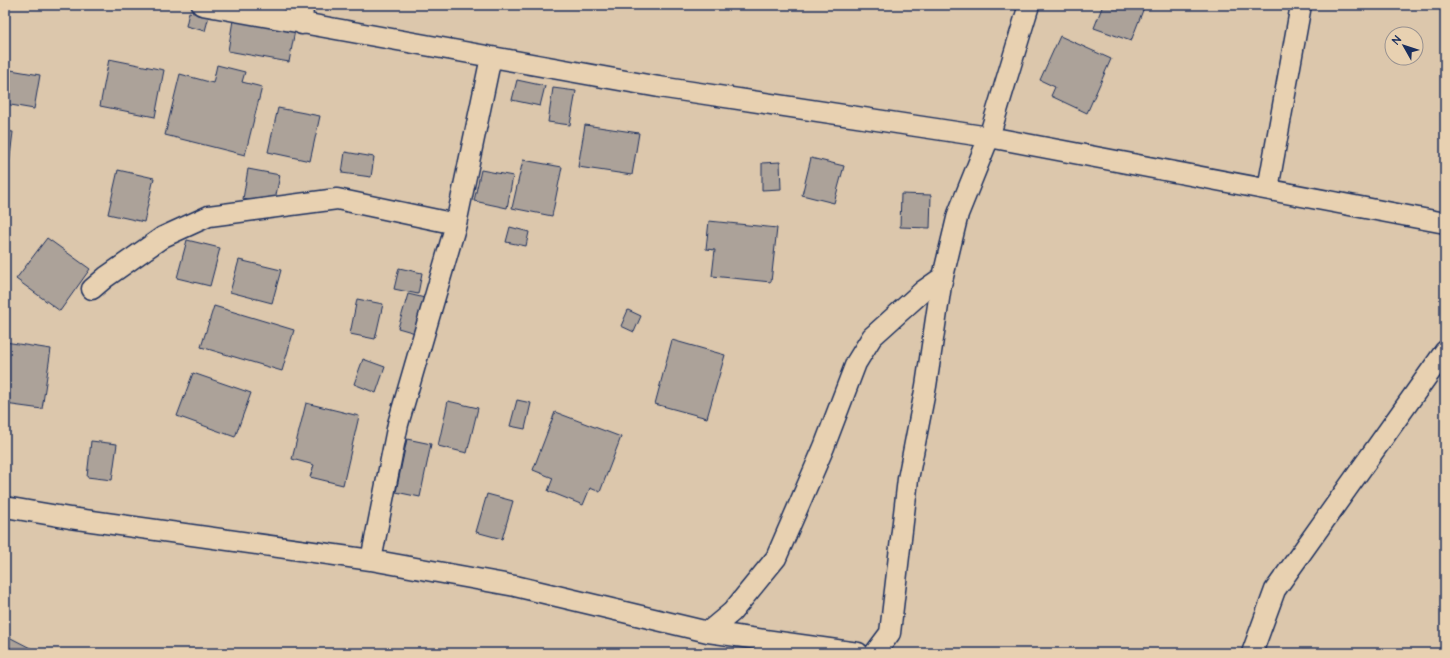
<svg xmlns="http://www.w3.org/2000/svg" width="1450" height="658" font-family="'Architects Daughter',sans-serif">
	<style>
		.building { fill: #aca299; stroke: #1b2f5e }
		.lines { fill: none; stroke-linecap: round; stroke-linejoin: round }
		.minor-casing { stroke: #1b2f5e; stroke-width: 23 }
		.minor { stroke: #e8d1b1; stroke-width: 20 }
	</style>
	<rect width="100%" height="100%" fill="#dcc7ac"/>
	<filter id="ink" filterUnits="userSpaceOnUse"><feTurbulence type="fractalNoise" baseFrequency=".025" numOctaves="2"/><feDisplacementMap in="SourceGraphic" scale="8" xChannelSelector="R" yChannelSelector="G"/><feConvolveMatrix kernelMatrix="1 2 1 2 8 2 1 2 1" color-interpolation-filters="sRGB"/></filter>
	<g filter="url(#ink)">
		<path class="building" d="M1103,5H1145L1131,41L1094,28Z
			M189,12L209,16L205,31L186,26Z
			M233,20L295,30L289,62L228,51Z
			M1060,36L1111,59L1087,113L1051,96L1055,87L1040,80Z
			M109,59L164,70L155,117L100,106Z
			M217,65L245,72L242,82L262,87L245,155L165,135L180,74L213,83Z
			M5,69L40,75L34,109L5,104Z
			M517,80L545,86L540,106L512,100Z
			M553,88L576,91L570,125L548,122Z
			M278,108L320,116L310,161L268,152Z
			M585,125L639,133L632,175L578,167Z
			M5,131L13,132L8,173H5Z
			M345,152L374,157L371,177L342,173Z
			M811,158L844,166L834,203L802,195Z
			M523,160L562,167L552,216L512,208Z
			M780,162L781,189L762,190V163Z
			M248,169L280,175L274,205L243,199Z
			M118,170L154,178L144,222L108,214Z
			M481,170L513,176L507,208L474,201Z
			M901,194L931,195L930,228L900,227Z
			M709,221L777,228L771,282L712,276L715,250L706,249Z
			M510,227L529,232L526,246L506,242Z
			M47,238L90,269L60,311L16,279Z
			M187,240L220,248L210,286L177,278Z
			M239,260L281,270L272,303L230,292Z
			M399,268L422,273L418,294L394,289Z
			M408,294L429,299L419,334L398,328Z
			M357,299L383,304L375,339L350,334Z
			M214,306L294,330L282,371L201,347Z
			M628,310L641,316L634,332L621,326Z
			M672,340L725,355L707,418L655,404Z
			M5,342L51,349L42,409L5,404Z
			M363,359L385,367L376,393L354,384Z
			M193,373L251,393L235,437L177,416Z
			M517,400L531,403L525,429L510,426Z
			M448,401L478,408L467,453L438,446Z
			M306,403L359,416L343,485L310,477L314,465L292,459Z
			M555,412L621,437L600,492L590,488L583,505L548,491L553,478L533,470Z
			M407,439L431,444L420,497L396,492Z
			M91,441L117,444L112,480L87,477Z
			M487,494L513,501L502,539L476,532Z
			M7,636L40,653H5V640Z"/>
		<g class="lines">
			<defs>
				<path id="minor" d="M202,5L659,87L989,137L1445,223
					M302,24L303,5
					M1268,189L1301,5
					M92,289L106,277L163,237L209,216L337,199L456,224
					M5,507L70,518L371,560L515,586L708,632L858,653
					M371,560L398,424L456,224L491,57
					M708,632L732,612L776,558L824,447L856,363L872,337L923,291L943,277
					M875,653L890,633L908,479L926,386L941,285L958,214L989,137L1029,5
					M1252,653L1275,590L1445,351"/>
			</defs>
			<use href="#minor" class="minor-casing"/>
			<use href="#minor" class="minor"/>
		</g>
	</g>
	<rect width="1450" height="658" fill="none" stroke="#e8d1b1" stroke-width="20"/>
	<rect x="10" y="10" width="1430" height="638" fill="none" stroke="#1b2f5e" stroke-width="1.5" filter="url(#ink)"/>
	<g transform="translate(1404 46) rotate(309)"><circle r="19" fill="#e8d1b1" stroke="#969090"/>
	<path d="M0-3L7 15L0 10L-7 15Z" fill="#1b2f5e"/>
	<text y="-6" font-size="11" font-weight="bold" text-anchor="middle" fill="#1b2f5e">N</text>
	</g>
</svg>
